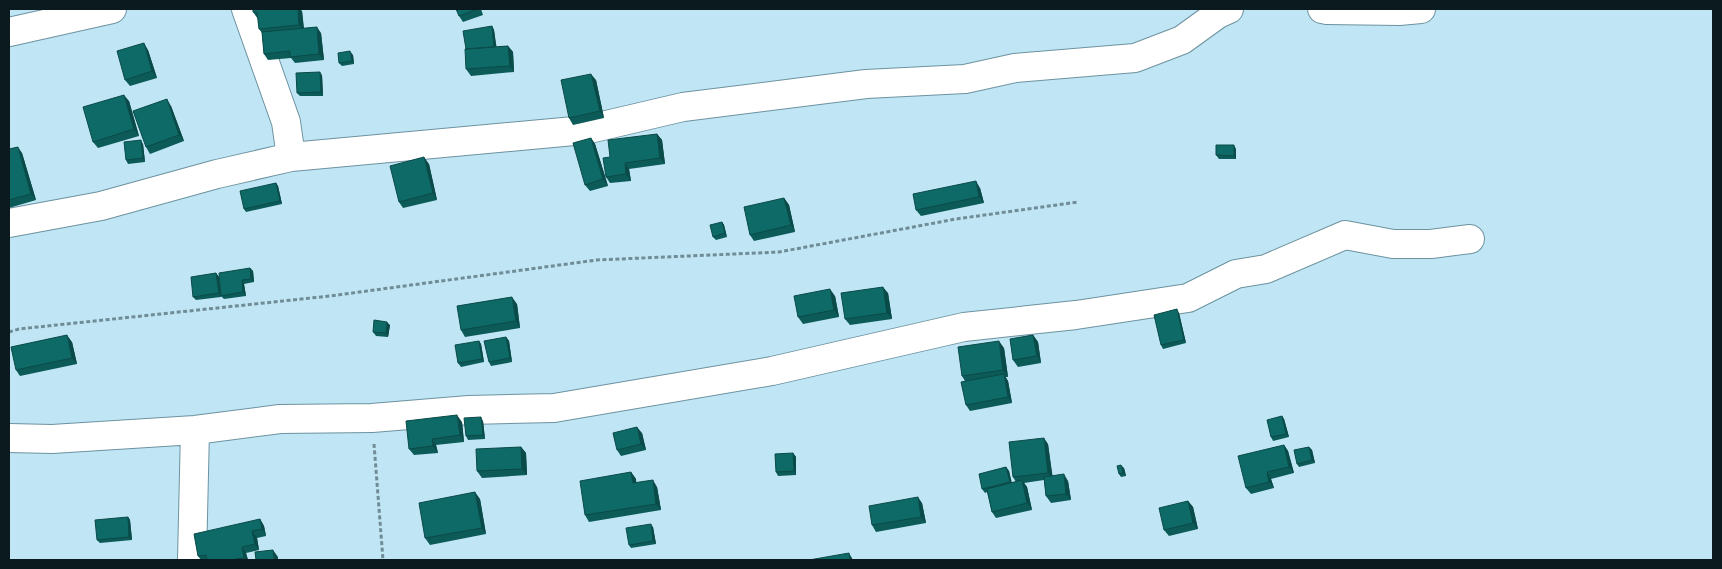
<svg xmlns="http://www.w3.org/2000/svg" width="1722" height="569" font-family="Cabin,sans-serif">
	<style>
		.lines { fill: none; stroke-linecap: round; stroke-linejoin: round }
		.street-casing { stroke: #6d929f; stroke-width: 30 }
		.path { stroke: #708c97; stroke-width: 3; stroke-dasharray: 4 2.5; stroke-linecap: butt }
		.street { stroke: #fff; stroke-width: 28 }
		.wall { fill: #0c5b59 }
		.shaded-wall { fill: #0a4a48 }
		.building { fill: #0e6a67; stroke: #0a4a48 }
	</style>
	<rect width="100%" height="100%" fill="#c0e6f5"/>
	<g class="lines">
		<defs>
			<path id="street" d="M246,9L286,122L291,157
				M1322,9L1327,10L1399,11L1421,9
				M9,32L112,9
				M9,223L101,206L217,174L291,157L585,130L683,107L866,84L965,79L1015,68L1135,58L1182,40L1218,14L1229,9
				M9,438L52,439L195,430L280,419L372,418L469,410L554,408L772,371L964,327L1076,315L1188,298L1236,274L1266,269L1345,235L1393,244H1431L1470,239
				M192,560L195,430"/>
		</defs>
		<use href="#street" class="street-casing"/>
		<path class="path" d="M9,332L19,329L330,296L597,260L779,252L956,219L1078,202
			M374,444L383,560"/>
		<use href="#street" class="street"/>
	</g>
	<path class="wall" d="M456,9H481L483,15L463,22L459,16Z
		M302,11L304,28L321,33L324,60L295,63L291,58L268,60L264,54L262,33L259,29L258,19L253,12Z
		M492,26L494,30L496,47L508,46L513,52L514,72L471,76L466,69Z
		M148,50L157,78L130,86L125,80Z
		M353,55L354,64L342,66L339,63Z
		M322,75L323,96H300L297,93Z
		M596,80L604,118L573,125L569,118Z
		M129,101L139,136L98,148L93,142Z
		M171,106L184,141L150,154L146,147Z
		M657,134L662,140L665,164L629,169L631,181L610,183L606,177L610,157Z
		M591,138L595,144L608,186L590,191L585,185Z
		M143,144L145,162L128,164L126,160Z
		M9,149L22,153L36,200L9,208Z
		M1236,149V159H1219L1216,155Z
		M429,164L437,200L403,208L399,202Z
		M276,183L278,186L282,204L246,212L244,209Z
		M980,188L984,203L921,216L916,210Z
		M784,198L789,205L795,232L754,241L750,235Z
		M722,222L724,225L727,237L716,240L713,237Z
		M250,268L253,271L254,282L244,284L246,296L224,299L221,296Z
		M216,273L219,277L221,297L196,300L193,297Z
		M888,293L892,319L850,325L845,319Z
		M835,296L839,317L803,324L798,317Z
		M517,304L520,328L465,337L461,330Z
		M1179,313L1186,343L1163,349L1161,345Z
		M390,325L388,337L376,336L373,332Z
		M1033,335L1038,342L1041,363L1018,367L1013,360Z
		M506,337L509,341L512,362L491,366L489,362Z
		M479,341L481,344L484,362L461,367L458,363Z
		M72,342L77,364L20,376L16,370Z
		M1004,348L1008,377H1005L1008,381L1012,403L970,411L966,405L965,381L962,376Z
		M1282,416L1284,419L1289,437L1273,441L1271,437Z
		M483,421L485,439L468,440L466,436Z
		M462,422L464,442L436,445L438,453L414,455L409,449Z
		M642,433L646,450L621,456L617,450Z
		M1048,444L1052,476L1068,481L1071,500L1051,503L1046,496L1044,480L1024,483L1027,487L1032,510L996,518L992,512L987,492L985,493L982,489L1006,467L1009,471L1012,483L1016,482L1013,477Z
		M1284,445L1288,451L1294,473L1271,479L1274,488L1251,494L1246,488Z
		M521,447L526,453L527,475L482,478L477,471Z
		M1309,447L1312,450L1315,463L1299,467L1297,464Z
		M793,453L796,457V475L778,476L776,472Z
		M1124,468L1126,476L1121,477L1119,474Z
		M631,472L636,479V483L657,487L661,510L589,522L585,515Z
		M480,499L486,534L430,545L425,538Z
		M1188,501L1193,507L1198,529L1169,536L1164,530Z
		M922,503L926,523L876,532L872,525Z
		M128,517L130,520L132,540L100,543L97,540Z
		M260,519L264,526L266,536L257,538L259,550L246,553L248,560H201L198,556Z
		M653,527L656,544L631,548L629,545Z"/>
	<path class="shaded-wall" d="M298,9H300L302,11L304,32L299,25Z
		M492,26L494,30L497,50L494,47Z
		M317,27L321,33L324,60L319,54Z
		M144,43L148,50L157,78L152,71Z
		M508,46L513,52L514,72L510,66Z
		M350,51L353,55L354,64L352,61Z
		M320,72L322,75L323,96L321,92Z
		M591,74L596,80L604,118L600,111Z
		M124,95L129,101L139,136L134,129Z
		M167,99L171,106L184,141L179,135Z
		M657,134L662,140L665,164L660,158Z
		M591,138L595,144L608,186L603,179Z
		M141,140L143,144L145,162L143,158Z
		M1234,145L1236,149V159L1234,156Z
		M18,147L22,153L36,200L31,194Z
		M424,157L429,164L437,200L433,193Z
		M625,163L629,169L631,181L626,174Z
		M976,181L980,188L984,203L979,197Z
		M276,183L278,186L282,204L280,201Z
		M784,198L789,205L795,232L791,225Z
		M722,222L724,225L727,237L725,233Z
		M250,268L253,271L254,282L251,279Z
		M216,273L219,277L221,297L219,293Z
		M242,280L244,284L246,296L243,292Z
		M883,287L888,293L892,319L887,313Z
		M830,289L835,296L839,317L834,310Z
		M512,297L517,304L520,328L516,321Z
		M1177,309L1179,313L1186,343L1184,340Z
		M387,322L390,325L388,337L386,333Z
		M67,335L72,342L77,364L72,358Z
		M1033,335L1038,342L1041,363L1037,356Z
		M506,337L509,341L512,362L510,358Z
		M479,341L481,344L484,362L482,359Z
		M999,341L1004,348L1008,377L1003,370Z
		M1004,374L1008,381L1012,403L1008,397Z
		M457,415L462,422L464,442L460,435Z
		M1282,416L1284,419L1289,437L1286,434Z
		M481,417L483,421L485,439L483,435Z
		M637,427L642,433L646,450L641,444Z
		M1044,438L1048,444L1053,479L1048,473Z
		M432,439L436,445L438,453L433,446Z
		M1284,445L1288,451L1294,473L1289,467Z
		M521,447L526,453L527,475L522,469Z
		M1309,447L1312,450L1315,463L1312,460Z
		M793,453L796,457V475L794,471Z
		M1121,465L1124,468L1126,476L1123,473Z
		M1006,467L1009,471L1012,486L1010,482Z
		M631,472L636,479L637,490L633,483Z
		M1267,472L1271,479L1274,488L1269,482Z
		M1064,474L1068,481L1071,500L1066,494Z
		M653,480L657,487L661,510L656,504Z
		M1022,480L1027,487L1032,510L1027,503Z
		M475,492L480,499L486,534L482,528Z
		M918,497L922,503L926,523L921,517Z
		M1188,501L1193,507L1198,529L1193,523Z
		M128,517L130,520L132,540L129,537Z
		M260,519L264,526L266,536L262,529Z
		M651,524L653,527L656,544L653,541Z
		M252,531L257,538L259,550L255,544Z
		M242,547L246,553L248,560H246L244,558Z
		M273,550L278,557V560H274Z
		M849,553L853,560H854H850Z"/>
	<path class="building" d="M253,9H298L299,25L259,29L257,12H253Z
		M456,9H477L459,16Z
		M492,26L494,47L466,49L463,31Z
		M317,27L319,54L290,57V51L264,54L262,32Z
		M144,43L152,71L125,80L117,51Z
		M508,46L510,66L466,69L465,49Z
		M350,51L352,61L339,63L338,53Z
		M320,72L321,92L297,93L296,73Z
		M591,74L600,111L569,118L561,80Z
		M124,95L134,129L93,142L83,107Z
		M167,99L179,135L146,147L133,111Z
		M657,134L660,158L625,163L626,174L606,177L603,158L610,157L608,140Z
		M591,138L603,179L585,185L573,143Z
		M141,140L143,158L126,160L124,142Z
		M1216,145H1234V156L1216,155Z
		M18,147L31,194L9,200V149Z
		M424,157L433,193L399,202L390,166Z
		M976,181L979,197L916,210L913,194Z
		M276,183L280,201L244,209L240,191Z
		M784,198L791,225L750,235L744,207Z
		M722,222L725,233L713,237L710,225Z
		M250,268L251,279L242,280L243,292L221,296L219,273Z
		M216,273L219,293L193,297L191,277Z
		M883,287L887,313L845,319L841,293Z
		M830,289L834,310L798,317L794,296Z
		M512,297L516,321L461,330L457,306Z
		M1177,309L1184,340L1161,345L1154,315Z
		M374,320L387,322L386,333L373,332Z
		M67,335L72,358L16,370L11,347Z
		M1033,335L1037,356L1013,360L1010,339Z
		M506,337L510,358L489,362L484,341Z
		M479,341L482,359L458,363L455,345Z
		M999,341L1003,370L962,376L958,347Z
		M1004,374L1008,397L966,405L961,382Z
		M457,415L460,435L432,439L433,446L409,449L406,421Z
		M1282,416L1286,434L1271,437L1267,420Z
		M481,417L483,435L466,436L464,418Z
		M637,427L641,444L617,450L613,433Z
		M1044,438L1048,473L1013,477L1009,442Z
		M1284,445L1289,467L1267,472L1269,482L1246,488L1238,456Z
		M521,447L522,469L477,471L476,449Z
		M1309,447L1312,460L1297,464L1294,450Z
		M793,453L794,471L776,472L775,454Z
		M1121,465L1123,473L1119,474L1117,466Z
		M1006,467L1010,482L982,489L979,474Z
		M631,472L633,483L653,480L656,504L585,515L580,481Z
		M1064,474L1066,494L1046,496L1044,477Z
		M1022,480L1027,503L992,512L987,489Z
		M475,492L482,528L425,538L419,503Z
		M918,497L921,517L872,525L869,506Z
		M1188,501L1193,523L1164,530L1159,508Z
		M128,517L129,537L97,540L95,520Z
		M260,519L262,529L252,531L255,544L242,547L244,558L235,559V560H207L206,555L198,556L194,534Z
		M651,524L653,541L629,545L626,528Z
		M273,550L274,560H256L255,552Z
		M849,553L850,560H809Z"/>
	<rect width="1722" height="569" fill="none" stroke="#0b1a1f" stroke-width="20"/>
</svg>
